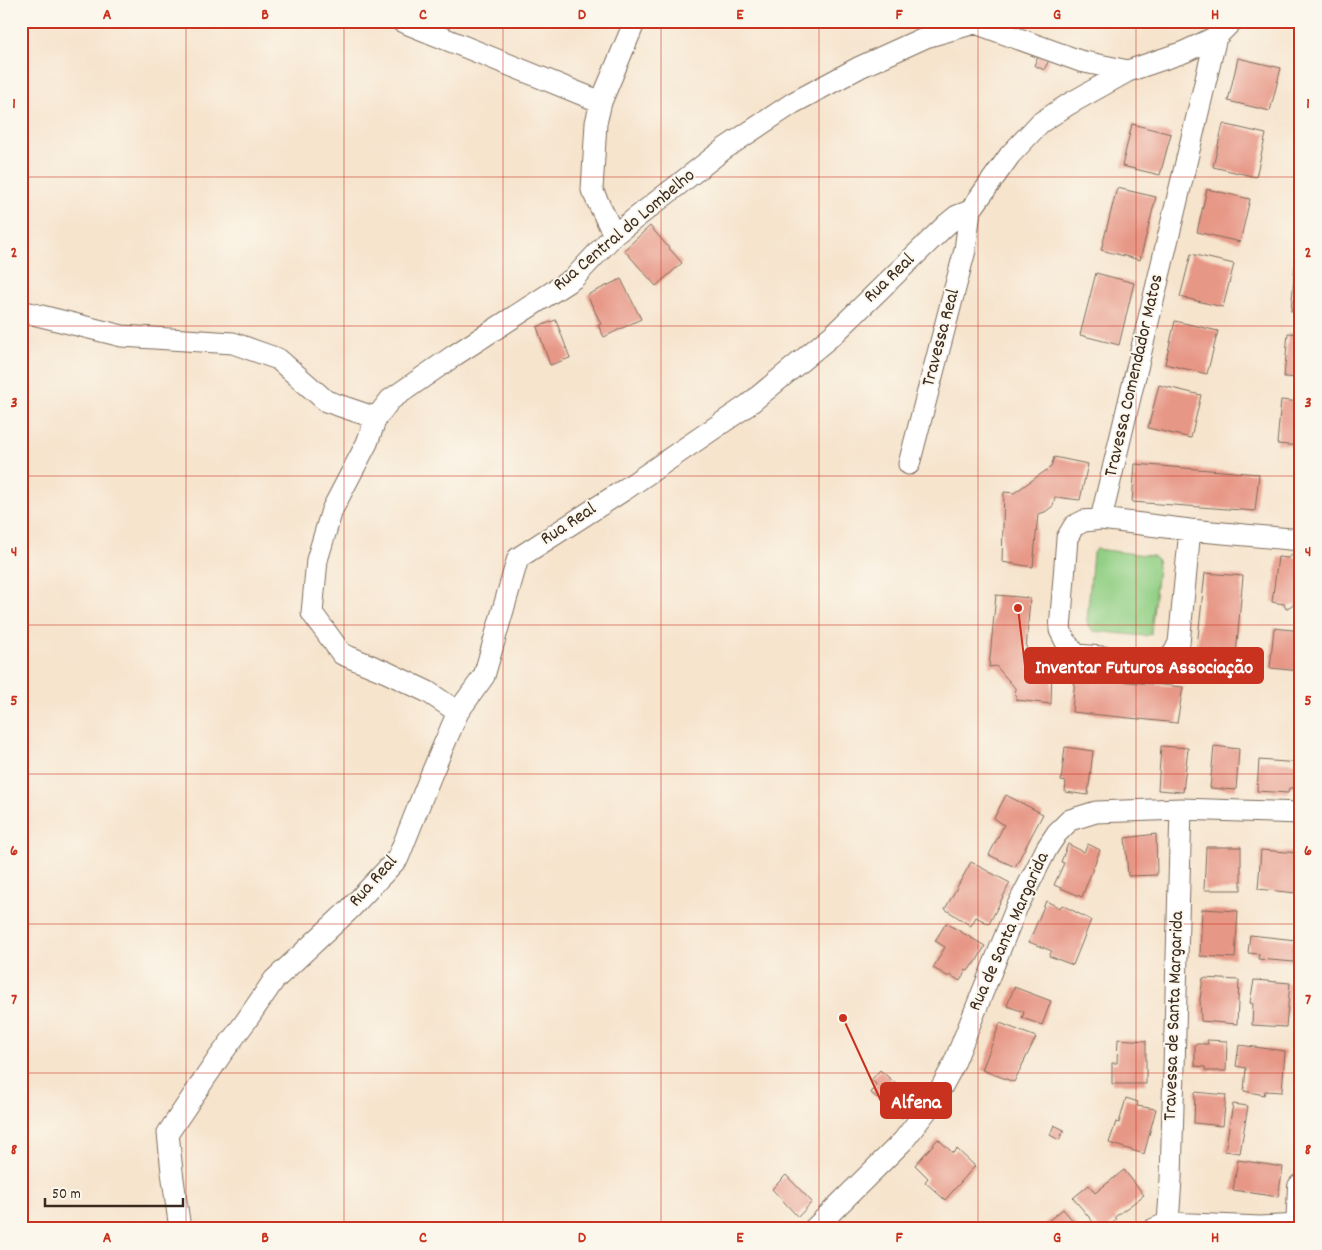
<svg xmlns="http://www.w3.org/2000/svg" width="1322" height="1250" font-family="Dekko,sans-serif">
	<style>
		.green { fill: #92cf84; stroke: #667c51 }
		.building { fill: #e79786 }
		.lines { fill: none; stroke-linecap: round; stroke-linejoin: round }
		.minor-casing { stroke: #7c6b5b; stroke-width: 23 }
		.tertiary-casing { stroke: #7c6b5b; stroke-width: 28 }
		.minor { stroke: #fff; stroke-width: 21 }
		.tertiary { stroke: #fff; stroke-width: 26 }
		.grid { fill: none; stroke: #c8321e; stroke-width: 1; stroke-opacity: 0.55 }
		.labels { text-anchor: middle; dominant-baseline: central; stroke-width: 4; stroke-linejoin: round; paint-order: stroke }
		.street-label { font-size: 19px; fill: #3b2a1e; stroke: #fbf7ec }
		.leader { fill: none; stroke: #c8321e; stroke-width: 2 }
		.callout-dot { fill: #c8321e; stroke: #fbf7ec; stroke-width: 2 }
		.callout { fill: #c8321e; stroke: #c8321e; stroke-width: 2 }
		.callout-label { font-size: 20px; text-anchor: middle; font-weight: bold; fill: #fff }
		.neatline { fill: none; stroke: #c8321e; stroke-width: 2 }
		.grid-label { font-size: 16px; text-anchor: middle; font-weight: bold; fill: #c8321e }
	</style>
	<rect width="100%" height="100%" fill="#fbf7ec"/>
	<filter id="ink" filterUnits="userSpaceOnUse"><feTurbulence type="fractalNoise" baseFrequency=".02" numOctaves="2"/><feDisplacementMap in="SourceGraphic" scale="10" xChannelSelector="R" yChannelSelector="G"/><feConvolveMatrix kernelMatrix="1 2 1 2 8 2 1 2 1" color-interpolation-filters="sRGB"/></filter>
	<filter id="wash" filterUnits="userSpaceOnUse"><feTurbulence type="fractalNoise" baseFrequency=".0096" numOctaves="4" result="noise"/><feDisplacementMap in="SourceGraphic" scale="20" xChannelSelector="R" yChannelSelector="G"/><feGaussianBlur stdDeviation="1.12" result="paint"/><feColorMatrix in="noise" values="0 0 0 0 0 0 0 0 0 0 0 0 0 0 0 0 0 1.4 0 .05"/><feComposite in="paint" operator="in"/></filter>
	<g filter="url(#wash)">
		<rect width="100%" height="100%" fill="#f6e4cd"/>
		<path class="green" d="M1096,549L1153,556L1157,559L1158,567L1151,634L1145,636L1093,631L1088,626L1087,620L1093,553Z"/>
		<g id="blocks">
			<path class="building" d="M1039,55L1049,60L1044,70L1034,65Z
				M1238,58L1281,68L1270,111L1228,101Z
				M1132,124L1171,134L1160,175L1122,166Z
				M1223,124L1266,134L1256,177L1213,167Z
				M1117,188L1156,197L1140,260L1101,250Z
				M1207,189L1250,199L1240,242L1197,232Z
				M650,226L682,263L656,286L624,250Z
				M1191,254L1234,264L1223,307L1180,297Z
				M1295,266L1301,267V312L1291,311Z
				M1096,273L1134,283L1119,345L1080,335Z
				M621,279L641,319L604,337L598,325L601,324L587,295Z
				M556,320L570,358L550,365L537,327Z
				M1175,321L1218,331L1207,374L1165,364Z
				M1288,333L1301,334V378L1284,377Z
				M1159,385L1201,395L1191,438L1148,428Z
				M1281,400L1301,402V446L1277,444Z
				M1054,457L1088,464L1080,500L1055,497L1053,506L1045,512L1038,514L1033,567L1002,562L1004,492L1014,493L1051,467Z
				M1135,464L1259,474L1255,511L1132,502Z
				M1292,555L1297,559H1301V606L1292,605L1286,609L1284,604L1272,602L1278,557L1288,558Z
				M1205,573L1243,576L1234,677L1194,674Z
				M996,595L1030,598L1026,651L1032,655L1038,664L1052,666L1051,704L1016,700L1015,688L996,666L989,667Z
				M1274,628L1301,631V671L1270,668Z
				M1075,677L1183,687L1177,723L1072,712Z
				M1161,746L1188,748L1183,792L1158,790Z
				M1214,746L1239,749L1236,790L1210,788Z
				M1065,747L1093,751L1088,795L1065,792L1066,782L1061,781Z
				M1259,760L1299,763L1297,788H1289L1288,793L1257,791Z
				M1006,795L1043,814L1015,867L989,855L1004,825L994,818Z
				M1156,834L1157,875L1128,876L1125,838Z
				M1068,844L1084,852L1088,844L1100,850L1082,897L1054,885L1064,863L1061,862Z
				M1206,847H1241V890H1204Z
				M1261,850L1300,853L1296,893L1258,889Z
				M971,862L1010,883L989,924L976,917L971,926L945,909Z
				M1046,901L1060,908L1062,905L1091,920L1073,965L1049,956L1052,951L1029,942Z
				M1202,909L1238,911L1235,958L1200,956Z
				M946,923L985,946L975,964H973L968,971L966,970L960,981L950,975L949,977L933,968L945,947L935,941Z
				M1250,935L1296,940L1294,962L1258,959L1259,954L1248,953Z
				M1203,978L1239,980L1237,1024L1201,1021L1200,999Z
				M1254,980L1290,983L1286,1027L1252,1025L1253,1004L1250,1003Z
				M1014,987L1051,1001L1042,1025L1022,1018L1024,1012L1007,1006Z
				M1000,1023L1036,1037L1014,1082L982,1070Z
				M1118,1039L1146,1041V1084H1112V1063H1117Z
				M1207,1040L1227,1041L1226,1071H1206L1205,1067L1195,1066V1044H1208Z
				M1239,1045L1285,1051L1282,1092L1265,1091L1264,1095L1244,1091L1246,1068L1236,1066Z
				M880,1070L915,1100L902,1118L871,1093L876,1084L871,1080Z
				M1195,1092L1226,1095L1223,1126L1194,1123Z
				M1126,1098L1138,1102L1137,1106L1156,1109L1144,1154L1109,1143L1116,1122L1119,1123Z
				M1233,1104L1248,1106L1240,1153L1225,1151Z
				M1054,1125L1064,1130L1059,1140L1050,1135Z
				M938,1139L953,1153L957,1149L975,1166L945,1200L925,1182L928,1178L915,1165Z
				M1238,1160L1283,1167L1278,1197L1233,1190Z
				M1124,1170L1144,1195L1115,1217L1117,1219L1106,1229H1099L1073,1198L1089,1185L1095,1193Z
				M786,1175L812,1202L798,1217L772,1189Z
				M1063,1209L1080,1229H1041L1047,1222Z"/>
		</g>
	</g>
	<g filter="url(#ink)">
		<use href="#blocks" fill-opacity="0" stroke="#7c6b5b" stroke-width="1"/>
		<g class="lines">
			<defs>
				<path id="minor" d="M401,21L601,102
					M614,235L592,190L596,123L601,102L635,21
					M21,311L122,336L233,343L278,359L326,401L376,418
					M909,464L965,250L970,211
					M1101,519L1216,37
					M1190,530L1179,643L1173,655L1161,662L1077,655L1067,644L1060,630L1067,538L1074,526L1084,521L1101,519L1190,530L1301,540
					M458,712L428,692L386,672L342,654L312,613L317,560L332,510L367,443L376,418L390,400L455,355L574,278L614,235L724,149L793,103L860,67L926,37L975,23L1080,61L1128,71
					M1168,1223L1171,1179L1181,809
					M180,1229L172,1172L168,1133L220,1056L246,1021L274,980L350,909L398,858L431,775L458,712L484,676L518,558L624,490L748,405L835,333L946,225L957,216L970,211L1010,155L1040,123L1069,104L1128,71L1184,52L1216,37L1232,21
					M814,1229L903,1141L934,1101L953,1066L1016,909L1047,848L1057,833L1070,820L1096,812L1181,809L1301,813
					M1154,1229L1168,1223L1260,1227L1301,1225"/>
				<path id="tertiary" d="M1299,1229L1301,1187"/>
			</defs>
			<use href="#minor" class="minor-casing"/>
			<use href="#tertiary" class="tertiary-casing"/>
			<use href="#minor" class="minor"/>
			<use href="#tertiary" class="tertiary"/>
		</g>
	</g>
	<path class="grid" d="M186,21V1229M344,21V1229M503,21V1229M661,21V1229M819,21V1229M978,21V1229M1136,21V1229M21,177H1301M21,326H1301M21,476H1301M21,625H1301M21,774H1301M21,924H1301M21,1073H1301"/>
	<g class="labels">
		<g class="street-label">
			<text transform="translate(625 231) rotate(-40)">Rua Central do Lombelho</text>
			<text transform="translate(890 279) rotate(-44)">Rua Real</text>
			<text transform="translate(942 338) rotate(-75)">Travessa Real</text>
			<text transform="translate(1135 376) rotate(-77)">Travessa Comendador Matos</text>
			<text transform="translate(569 525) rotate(-33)">Rua Real</text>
			<text transform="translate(374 882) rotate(-48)">Rua Real</text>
			<text transform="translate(1010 932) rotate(-66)">Rua de Santa Margarida</text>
			<text transform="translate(1175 1016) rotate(-88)">Travessa de Santa Margarida</text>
		</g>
	</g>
	<path class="leader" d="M1018 608L1025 666M843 1018L881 1101"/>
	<g class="callout-dot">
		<circle cx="1018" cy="608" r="5"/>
		<circle cx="843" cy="1018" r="5"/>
	</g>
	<g class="callout">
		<rect x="1025" y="648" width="238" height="35" rx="5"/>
		<rect x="881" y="1083" width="70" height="35" rx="5"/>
	</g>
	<g class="callout-label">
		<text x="1144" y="673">Inventar Futuros Associação</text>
		<text x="916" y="1108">Alfena</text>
	</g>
	<rect width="1322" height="1250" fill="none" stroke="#fbf7ec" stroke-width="55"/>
	<path d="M45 1198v8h138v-8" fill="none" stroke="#3b2a1e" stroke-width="2.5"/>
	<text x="52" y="1198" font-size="15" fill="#3b2a1e" stroke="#fbf7ec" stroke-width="4" paint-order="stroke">50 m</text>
	<rect x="28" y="28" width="1266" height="1194" class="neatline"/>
	<g class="grid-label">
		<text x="107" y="19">A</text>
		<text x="265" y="19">B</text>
		<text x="423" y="19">C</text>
		<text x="582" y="19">D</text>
		<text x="740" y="19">E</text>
		<text x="899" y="19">F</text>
		<text x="1057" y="19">G</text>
		<text x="1215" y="19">H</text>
		<text x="14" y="108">1</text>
		<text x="1308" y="108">1</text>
		<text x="14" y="257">2</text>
		<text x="1308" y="257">2</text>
		<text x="14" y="407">3</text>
		<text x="1308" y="407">3</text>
		<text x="14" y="556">4</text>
		<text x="1308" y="556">4</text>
		<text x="14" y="705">5</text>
		<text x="1308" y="705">5</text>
		<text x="14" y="855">6</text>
		<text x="1308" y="855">6</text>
		<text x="14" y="1004">7</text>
		<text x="1308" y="1004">7</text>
		<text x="14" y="1154">8</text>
		<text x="1308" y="1154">8</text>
		<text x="107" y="1242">A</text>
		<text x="265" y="1242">B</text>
		<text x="423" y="1242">C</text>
		<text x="582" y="1242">D</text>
		<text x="740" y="1242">E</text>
		<text x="899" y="1242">F</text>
		<text x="1057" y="1242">G</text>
		<text x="1215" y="1242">H</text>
	</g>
</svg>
